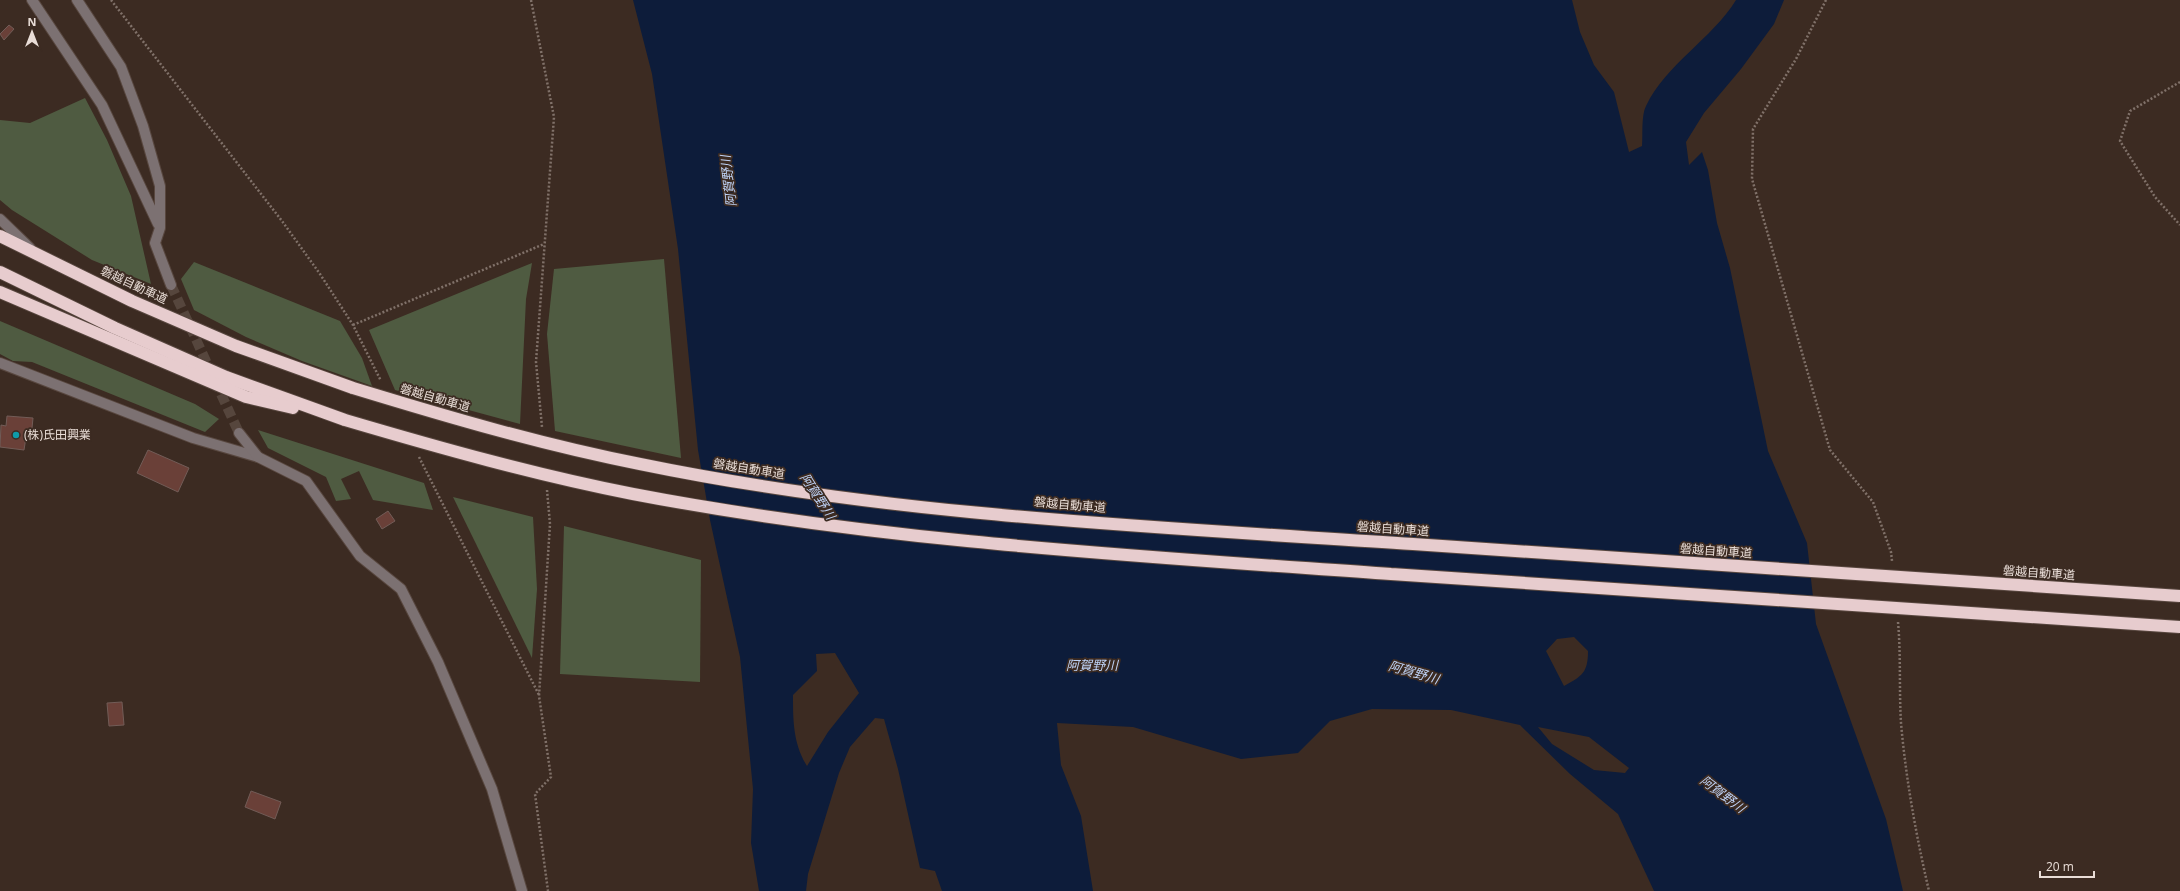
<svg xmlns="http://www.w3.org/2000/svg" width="2180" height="891" font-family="'Open Sans','Noto Sans JP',sans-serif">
<rect width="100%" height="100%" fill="#3c2b22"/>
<g fill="#4f5b41">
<path d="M85 98 107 140 131 196 151 284 92 260 12 210 0 200V120L30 123Z"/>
<path d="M664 259 681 458 555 431 547 334 554 269Z"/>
<path d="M194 262 340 321 362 358 372 386 302 361 246 337 194 310 181 279Z"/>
<path d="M532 263 526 299 520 424 395 390 369 330Z"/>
<path d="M0 321 195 404 219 419 205 432 32 362 13 361 0 354Z"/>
<path d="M258 430 424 483 433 510 373 500 359 471 341 479 351 499 336 501 326 477 268 448Z"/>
<path d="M453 497 533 517 537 589 532 658Z"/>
<path d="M564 526 701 560 700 682 560 674Z"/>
</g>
<path fill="#0d1c3a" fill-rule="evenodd" d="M633 0H1572L1580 32 1594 65 1614 92 1629 152 1642 146C1643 134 1641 116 1646 106 1666 64 1712 39 1736 0H1784L1774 24 1741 69 1704 113 1686 142 1689 165 1702 152 1708 170 1717 223 1730 268 1768 451 1807 543 1816 624 1886 819 1903 891H1654L1618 814 1570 774 1520 725 1451 710 1372 709 1330 721 1298 753 1241 759 1133 727 1057 723 1061 765 1081 816 1093 891H942L935 871 920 868 898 769 884 719 875 718 850 747 839 773 808 874 806 891H759L751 843 753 789 740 657 710 520 698 450 678 249 652 74ZM1574 637 1588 651C1588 673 1582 676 1564 686L1546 651 1557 639ZM835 653 859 693 828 732 807 766C793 744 793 720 793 695L817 671 816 654ZM1538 727 1589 737 1629 768 1625 773 1594 770 1552 744Z"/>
<g fill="#6a4038" stroke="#725c57">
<path d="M9 25 14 29 4 40 0 34Z"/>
<path d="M7 416 33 418 31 438 26 437 24 450 0 447 1 425 6 426Z"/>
<path d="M148 450 189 468 178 492 137 473Z"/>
<path d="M388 511 395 521 382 529 376 519Z"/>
<path d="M122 702 124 725 109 726 107 703Z"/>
<path d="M251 791 281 802 275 819 245 807Z"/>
</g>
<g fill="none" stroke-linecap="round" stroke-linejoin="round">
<path stroke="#56463d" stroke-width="10" stroke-dasharray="10 5" stroke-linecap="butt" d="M171 285 239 433"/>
<g stroke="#58473f" stroke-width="12">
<g id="minor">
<path d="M32 0 102 105 158 224"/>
<path d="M77 0 121 67 143 126 160 186V228L155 243 171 285"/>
<path d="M0 219 30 248"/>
<path d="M0 363 193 438 258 457 306 481 360 556 401 589 438 662 492 789 522 891"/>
<path d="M239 433 258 457"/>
</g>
</g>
<g stroke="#58473f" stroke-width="14">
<g id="highway">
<path d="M0 236 132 301 236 346 353 388"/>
<path d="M0 272 115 328 226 377 345 420"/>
<path d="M0 292 246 397 293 408"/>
</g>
</g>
<g stroke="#807169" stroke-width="2.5" stroke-dasharray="2 2" stroke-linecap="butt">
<path d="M111 0 282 221 320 274 353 325 381 381"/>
<path d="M531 0 554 117 536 362 542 427"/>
<path d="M1826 0 1796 59 1753 129 1752 179 1830 450 1873 502 1891 552 1892 561"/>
<path d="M2180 82 2130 111 2120 141 2155 197 2180 225"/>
<path d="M353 325 544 244"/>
<path d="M419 457 539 695"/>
<path d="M547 490 550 524 539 696 551 777 535 794 548 891"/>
<path d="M1898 622C1901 656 1899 689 1901 723 1906 780 1916 835 1929 891"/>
</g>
<use href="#minor" stroke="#7c7172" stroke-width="10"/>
<use href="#highway" stroke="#e7ccce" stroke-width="12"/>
<g stroke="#58473f" stroke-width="14" stroke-linecap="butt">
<g id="highway-bridge">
<path d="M353 388C448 417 543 445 640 464 892 516 1156 527 1413 544 1669 561 1924 579 2180 596"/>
<path d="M345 420C440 448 536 475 633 494 883 542 1138 556 1391 574 1654 592 1917 610 2180 627"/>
</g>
</g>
<use href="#highway-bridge" stroke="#e7ccce" stroke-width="12"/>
</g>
<circle fill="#0f9aa8" stroke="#3c2b22" stroke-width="1.5" cx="16" cy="435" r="4"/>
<g text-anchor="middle" stroke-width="3.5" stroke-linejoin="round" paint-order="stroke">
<g font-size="12" fill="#e9ddd7" stroke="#3c2b22">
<text transform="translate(134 285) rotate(25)" y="4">磐越自動車道</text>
<text transform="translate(435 398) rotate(16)" y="4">磐越自動車道</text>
<text transform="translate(749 469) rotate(9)" y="4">磐越自動車道</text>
<text transform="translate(1070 505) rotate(5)" y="4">磐越自動車道</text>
<text transform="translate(1393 529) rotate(4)" y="4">磐越自動車道</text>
<text transform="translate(1716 551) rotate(4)" y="4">磐越自動車道</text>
<text transform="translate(2039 573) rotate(4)" y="4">磐越自動車道</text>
</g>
<g font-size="12" fill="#e9ddd7" stroke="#3c2b22" text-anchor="start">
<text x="24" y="439">(株)氏田興業</text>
</g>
<g font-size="13" font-style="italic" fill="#bfd3f7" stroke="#3c2b22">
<text transform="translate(728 181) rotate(-97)" y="5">阿賀野川</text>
<text transform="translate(818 496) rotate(57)" y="5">阿賀野川</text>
<text x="1092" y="670">阿賀野川</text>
<text transform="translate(1414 672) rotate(16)" y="5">阿賀野川</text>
<text transform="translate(1723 794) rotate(37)" y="5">阿賀野川</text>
</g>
</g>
<g transform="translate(32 32)" stroke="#3c2b22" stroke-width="3" paint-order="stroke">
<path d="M0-3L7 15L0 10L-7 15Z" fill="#e9ddd7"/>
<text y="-6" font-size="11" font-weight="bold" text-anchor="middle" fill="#e9ddd7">N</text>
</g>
<path d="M2040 871v6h54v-6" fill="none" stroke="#e9ddd7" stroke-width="2"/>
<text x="2046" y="871" font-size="12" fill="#e9ddd7" stroke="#3c2b22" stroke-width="3" paint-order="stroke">20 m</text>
</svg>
